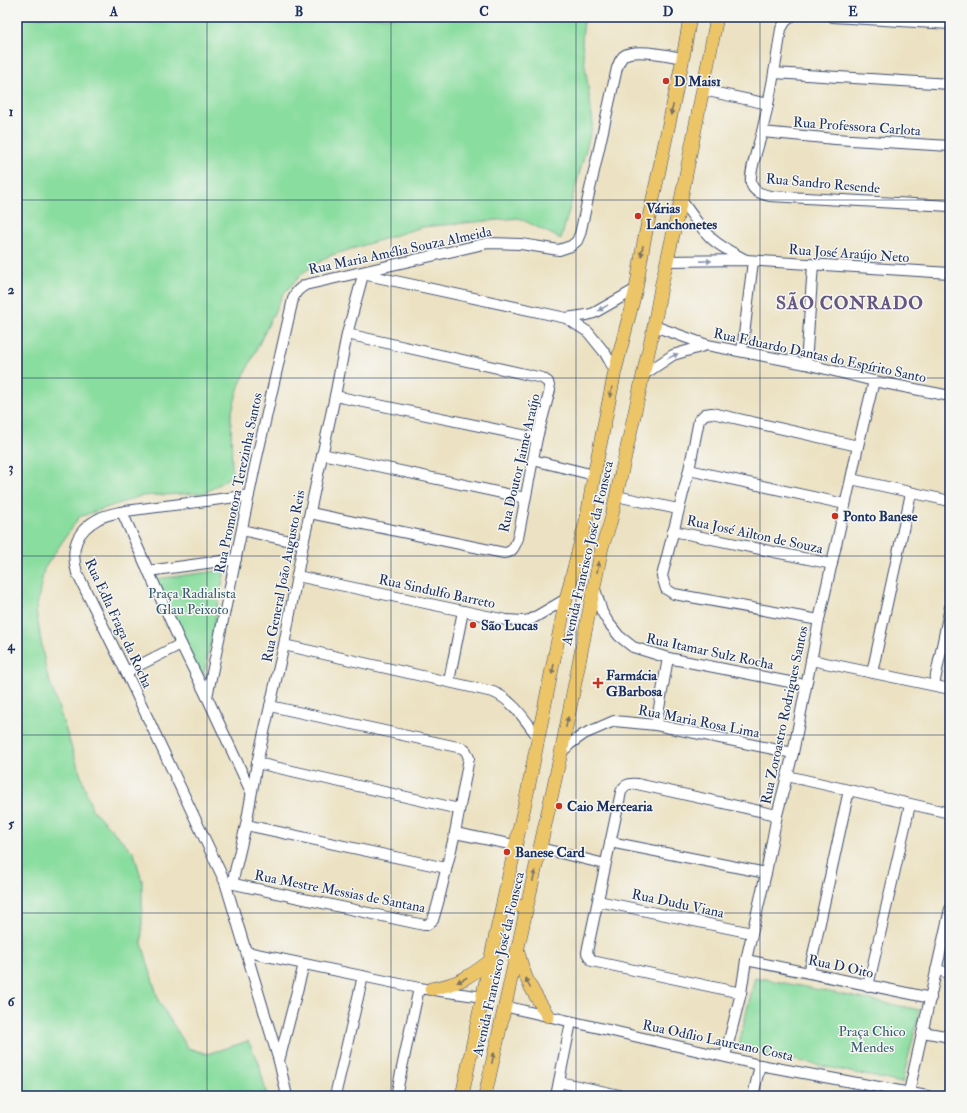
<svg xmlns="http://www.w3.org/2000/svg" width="967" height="1113" font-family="'IM FELL Double Pica',serif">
<rect width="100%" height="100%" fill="#f6f6f2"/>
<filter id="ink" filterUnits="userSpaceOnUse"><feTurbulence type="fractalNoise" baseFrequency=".025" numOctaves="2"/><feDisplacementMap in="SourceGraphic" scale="8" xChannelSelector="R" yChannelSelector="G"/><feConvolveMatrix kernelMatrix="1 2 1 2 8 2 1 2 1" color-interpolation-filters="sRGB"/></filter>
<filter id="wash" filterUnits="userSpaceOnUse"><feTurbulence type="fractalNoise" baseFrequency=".012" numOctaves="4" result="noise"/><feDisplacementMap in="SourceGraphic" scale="16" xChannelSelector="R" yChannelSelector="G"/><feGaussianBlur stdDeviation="0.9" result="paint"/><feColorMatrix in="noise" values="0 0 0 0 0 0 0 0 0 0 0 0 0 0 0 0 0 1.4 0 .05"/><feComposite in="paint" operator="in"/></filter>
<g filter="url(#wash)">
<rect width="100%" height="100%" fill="#ece2c3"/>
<g fill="#89dd9f" stroke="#52867e">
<path d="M17 17H584L582 43 593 124 561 239 519 218 422 227 329 256 304 272 283 294 239 386 231 415 232 476 205 493 141 496 79 517 44 569 36 611 46 670 92 809 134 853 142 881V943L159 1002 188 1048 207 1054 248 1041 258 1060 267 1096H17Z"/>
<path d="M225 570 202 684 155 579Z"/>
<path d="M755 977 920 1010 902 1083 738 1048Z"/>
</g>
</g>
<g filter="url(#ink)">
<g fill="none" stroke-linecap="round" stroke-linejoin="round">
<g stroke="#3a4a6d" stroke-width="12">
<g id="minor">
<path d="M791 17 785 22 781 29C776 64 770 98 762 132 759 144 749 172 751 183 753 192 762 194 770 196L950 206"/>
<path d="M833 17 950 24"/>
<path d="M774 73 950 84"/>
<path d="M703 90 768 104"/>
<path d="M762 132 835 139 950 146"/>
<path d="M681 200C691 213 700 228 712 239 722 248 735 254 746 260"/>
<path d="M667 261 746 260 950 273"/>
<path d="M358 273 566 318 588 332 605 353 615 371"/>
<path d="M566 318 587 315 594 313 636 289"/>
<path d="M654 326 707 345"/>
<path d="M742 351 753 261"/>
<path d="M806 364 813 265"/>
<path d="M643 375 673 355 707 345 806 364 874 381 950 396"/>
<path d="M335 396 537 438"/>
<path d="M322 454 525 498"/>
<path d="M533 460 594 475"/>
<path d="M689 470 845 504"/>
<path d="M851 479 950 501"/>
<path d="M249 495C216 500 182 504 149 508 135 510 110 512 98 519 76 531 70 549 77 573L126 672 225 882 279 1061 287 1096"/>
<path d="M616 496 678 509"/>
<path d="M122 512 181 644 207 697 251 792"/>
<path d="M310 513 504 553C513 553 515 545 518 538L537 438 550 390 548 382 542 378 347 334"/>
<path d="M242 530 303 544"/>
<path d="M673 531 832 564"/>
<path d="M148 571 236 559"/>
<path d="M297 576 506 620 523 621 530 620 566 599"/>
<path d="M595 589 602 612 608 622 619 636 633 647 668 658 805 685"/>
<path d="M819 620 674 594 666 589 662 576 689 470 699 420 705 414 712 413 858 446"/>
<path d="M284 645 493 692C513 700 525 720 538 737"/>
<path d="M811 660 950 689"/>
<path d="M126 672 181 644"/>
<path d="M872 673 911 493"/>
<path d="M449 681 463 611"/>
<path d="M934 685 950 607"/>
<path d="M207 697 255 466 293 299C295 292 299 289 305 285L488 243 521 244 559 250 571 246 577 241 580 234 617 68C619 63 620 58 625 55 637 48 670 56 683 58"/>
<path d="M656 725 668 658"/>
<path d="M561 753 570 744 584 734 614 721 656 725 793 753"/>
<path d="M257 763 459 809"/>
<path d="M787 776 950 813"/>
<path d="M246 825 446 868"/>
<path d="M455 833 515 845"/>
<path d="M610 842 766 873"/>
<path d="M540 848 605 864"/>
<path d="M225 882 424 925H427L433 920 438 903 455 833 469 758 466 751 462 748 270 706"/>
<path d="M232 884 246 825 257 763 284 645 303 544 335 396 347 334 363 275"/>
<path d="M598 901 752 933"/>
<path d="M247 952 419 988 483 997"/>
<path d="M746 960 931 998"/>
<path d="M936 970 950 973"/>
<path d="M809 973 849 790"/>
<path d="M868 986 910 805"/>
<path d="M741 993 592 961 587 953 588 947 621 792C624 785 628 783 637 784L777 815"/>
<path d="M504 1006 760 1065 927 1096"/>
<path d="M923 1032 950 1037"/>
<path d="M725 1056 741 993 746 960 766 873 777 815 793 753 819 620 851 479 858 446 874 381"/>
<path d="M279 1061 304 964"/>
<path d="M559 1082 624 1096"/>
<path d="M909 1092 950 909"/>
<path d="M335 1096 363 976"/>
<path d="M396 1096 419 988"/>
<path d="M556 1096 571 1022"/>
<path d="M753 1096 760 1065"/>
</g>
</g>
<g stroke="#3a4a6d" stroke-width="14">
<g id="major">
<path d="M506 893 510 902 516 906H522L527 903"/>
<path d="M518 951C524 979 533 992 548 1016"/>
<path d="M431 989C458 984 468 978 490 961"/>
<path d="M462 1096 490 961 527 794 566 599 587 517 594 475 615 371 636 289 644 241 683 58 690 17"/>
<path d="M485 1096 561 753 602 547 610 524 654 326 661 287 681 200 717 17"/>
</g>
</g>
<use href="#minor" stroke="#fff" stroke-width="10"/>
<use href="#major" stroke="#edc569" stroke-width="13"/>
</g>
<defs><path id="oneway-solid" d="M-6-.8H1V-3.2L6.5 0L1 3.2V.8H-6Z"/></defs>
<g fill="#797263">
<use href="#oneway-solid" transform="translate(672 110) rotate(102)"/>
<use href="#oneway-solid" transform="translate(642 251) rotate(100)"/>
<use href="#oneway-solid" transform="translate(611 392) rotate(102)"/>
<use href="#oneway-solid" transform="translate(598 567) rotate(-80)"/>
<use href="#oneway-solid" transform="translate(553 669) rotate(102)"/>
<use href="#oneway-solid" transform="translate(567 722) rotate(-78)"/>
<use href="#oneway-solid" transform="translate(534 876) rotate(-77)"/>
<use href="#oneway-solid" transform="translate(462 980) rotate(153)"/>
<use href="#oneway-solid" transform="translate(528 983) rotate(-114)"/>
<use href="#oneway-solid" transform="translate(493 1058) rotate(-78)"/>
</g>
<g fill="#8d97ae">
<use href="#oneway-solid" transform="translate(706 261) rotate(-1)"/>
<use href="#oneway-solid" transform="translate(603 308) rotate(149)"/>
<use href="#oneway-solid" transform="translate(673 356) rotate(-26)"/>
</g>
</g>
<path fill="none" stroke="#1b2f5e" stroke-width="1" stroke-opacity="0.55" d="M207 17V1096M391 17V1096M576 17V1096M760 17V1096M17 200H950M17 378H950M17 556H950M17 735H950M17 913H950"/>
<g fill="#c8321e" stroke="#f6f6f2" stroke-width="1.5">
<circle cx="666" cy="81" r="4"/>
<circle cx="638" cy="216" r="4"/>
<circle cx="835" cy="516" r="4"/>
<circle cx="473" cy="625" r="4"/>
<path d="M596 677h4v4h4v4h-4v4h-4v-4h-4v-4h4z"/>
<circle cx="559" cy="806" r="4"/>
<circle cx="507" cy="852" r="4"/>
</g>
<g text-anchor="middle" stroke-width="3" stroke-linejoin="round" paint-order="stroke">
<g font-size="14" font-weight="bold" fill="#1b2f5e" stroke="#f6f6f2" text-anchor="start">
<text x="674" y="86">D Mais1</text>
<text x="646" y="213">Várias<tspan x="646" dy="16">Lanchonetes</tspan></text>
<text x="843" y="521">Ponto Banese</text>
<text x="481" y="630">São Lucas</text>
<text x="606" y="680">Farmácia<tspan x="606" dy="16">GBarbosa</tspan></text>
<text x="567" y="811">Caio Mercearia</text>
<text x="515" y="857">Banese Card</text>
</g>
<g font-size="14" fill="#1b2f5e" stroke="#f6f6f2">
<text transform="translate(857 126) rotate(4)" y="5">Rua Professora Carlota</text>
<text transform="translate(823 183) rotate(5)" y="5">Rua Sandro Resende</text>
<text transform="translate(400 250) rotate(-12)" y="5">Rua Maria Amélia Souza Almeida</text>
<text transform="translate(849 253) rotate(4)" y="5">Rua José Araújo Neto</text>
<text transform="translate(820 355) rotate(12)" y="5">Rua Eduardo Dantas do Espírito Santo</text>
<text transform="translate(519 463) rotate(-77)" y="5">Rua Doutor Jaime Araújo</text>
<text transform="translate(238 483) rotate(-78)" y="5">Rua Promotora Terezinha Santos</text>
<text transform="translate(755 534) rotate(12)" y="5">Rua José Ailton de Souza</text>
<text transform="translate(587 553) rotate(-77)" y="5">Avenida Francisco José da Fonseca</text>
<text transform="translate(283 576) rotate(-79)" y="5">Rua General João Augusto Reis</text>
<text transform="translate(437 591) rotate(12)" y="5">Rua Sindulfo Barreto</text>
<text transform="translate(119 623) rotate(65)" y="5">Rua Edla Fraga da Rocha</text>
<text transform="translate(710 651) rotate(12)" y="5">Rua Itamar Sulz Rocha</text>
<text transform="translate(784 715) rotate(-78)" y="5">Rua Zoroastro Rodrigues Santos</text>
<text transform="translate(699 721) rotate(11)" y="5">Rua Maria Rosa Lima</text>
<text transform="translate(340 891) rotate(11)" y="5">Rua Mestre Messias de Santana</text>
<text transform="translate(678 903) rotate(12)" y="5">Rua Dudu Viana</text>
<text transform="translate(498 964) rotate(-77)" y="5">Avenida Francisco José da Fonseca</text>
<text transform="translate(841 966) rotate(12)" y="5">Rua D Oito</text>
<text transform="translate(718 1040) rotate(12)" y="5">Rua Odílio Laureano Costa</text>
</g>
<g font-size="14" fill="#365a6e" stroke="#f6f6f2">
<text x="192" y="598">Praça Radialista<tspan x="192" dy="16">Glau Peixoto</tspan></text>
<text x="872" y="1036">Praça Chico<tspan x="872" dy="16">Mendes</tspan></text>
</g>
<g font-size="18" font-weight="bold" letter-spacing="1" fill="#645882" stroke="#f6f6f2">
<text x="850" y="309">SÃO CONRADO</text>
</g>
</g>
<rect width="967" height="1113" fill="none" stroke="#f6f6f2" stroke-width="44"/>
<rect x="22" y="22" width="923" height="1069" fill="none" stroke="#1b2f5e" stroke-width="1.5"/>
<g font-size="13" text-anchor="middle" font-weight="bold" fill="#1b2f5e">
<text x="114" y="16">A</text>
<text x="299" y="16">B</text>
<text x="484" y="16">C</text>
<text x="668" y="16">D</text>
<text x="853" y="16">E</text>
<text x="11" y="116">1</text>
<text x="11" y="294">2</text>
<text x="11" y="472">3</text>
<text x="11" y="650">4</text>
<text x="11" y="828">5</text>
<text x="11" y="1006">6</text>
</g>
</svg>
